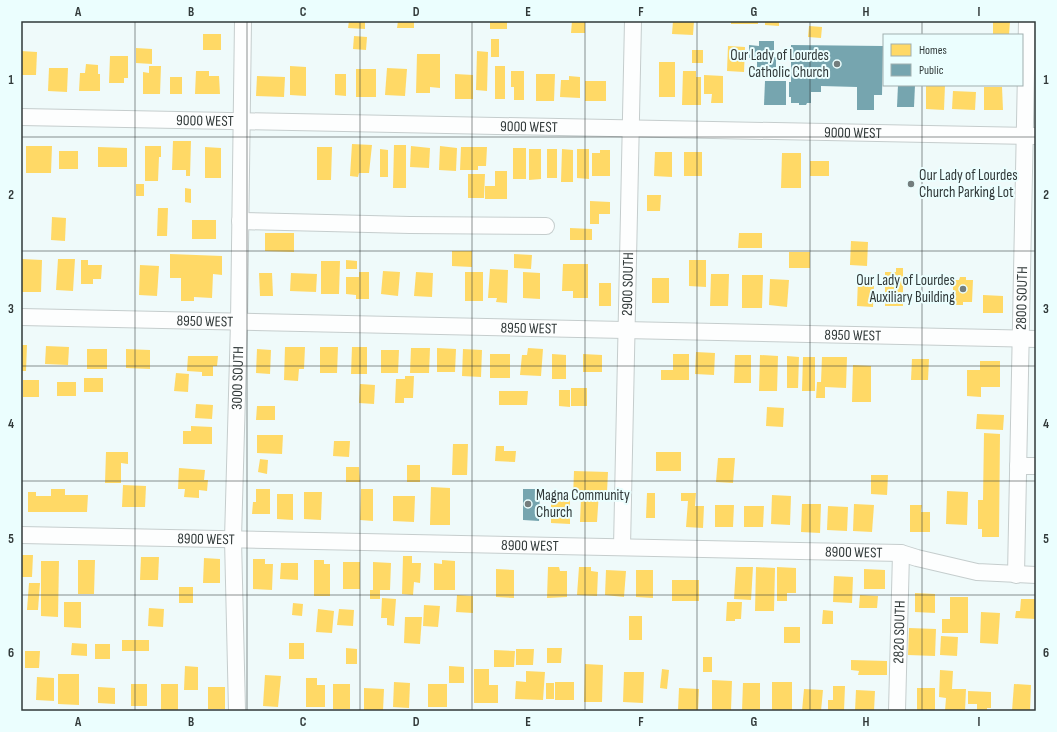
<svg xmlns="http://www.w3.org/2000/svg" width="1057" height="732" font-family="'Sofia Sans Condensed',sans-serif">
<rect width="100%" height="100%" fill="#effafa"/>
<g fill="#ffd966">
<path d="M349 21H365V29L348 28Z"/>
<path d="M398 21H414V28H397Z"/>
<rect x="490" y="21" width="17" height="8"/>
<path d="M572 21H585V33H571Z"/>
<path d="M673 21H694L693 35 672 34Z"/>
<rect x="731" y="21" width="27" height="3"/>
<path d="M765 21H779V26L765 25Z"/>
<path d="M993 21H1010L1009 35H993Z"/>
<path d="M809 26 822 27 821 38 808 37Z"/>
<rect x="203" y="34" width="18" height="16"/>
<path d="M354 36 367 37 366 50 353 49Z"/>
<rect x="491" y="39" width="8" height="18"/>
<path d="M728 46 745 47 744 72 727 71Z"/>
<path d="M136 48 152 49V64L136 63Z"/>
<rect x="692" y="50" width="11" height="13"/>
<path d="M21 51 37 52 36 75H21Z"/>
<path d="M477 51 488 52 487 91 476 90Z"/>
<path d="M417 54H440V88L430 87V93H416Z"/>
<path d="M110 56H128V78H124V83H109Z"/>
<rect x="659" y="62" width="16" height="35"/>
<path d="M86 64 98 65V74H100V91H79L80 73H85Z"/>
<path d="M149 66H161L160 94H143V72L149 73Z"/>
<path d="M290 66 306 67V96L290 95Z"/>
<rect x="495" y="66" width="10" height="33"/>
<path d="M49 68H68L67 92 48 91Z"/>
<path d="M387 68 407 69 405 96 385 95Z"/>
<rect x="356" y="69" width="20" height="28"/>
<path d="M196 71H209V76H219L220 94H195Z"/>
<path d="M511 71H524V100H514V87H511Z"/>
<path d="M683 71H696V77H701V105H682Z"/>
<path d="M335 74H346V96L335 95Z"/>
<path d="M455 74 473 75V99H455Z"/>
<path d="M536 74H555L554 101H536Z"/>
<path d="M704 75 723 76V103H711L712 94H704Z"/>
<path d="M257 76 285 77 284 97 256 96Z"/>
<path d="M569 76 580 77V98L560 97 561 80H569Z"/>
<rect x="170" y="77" width="12" height="17"/>
<rect x="585" y="81" width="21" height="20"/>
<path d="M926 85H945L944 110 926 109Z"/>
<path d="M984 87H1002L1003 110H984Z"/>
<path d="M953 91 976 92 975 110 952 109Z"/>
<path d="M173 141H191L190 176H186V170H172Z"/>
<path d="M352 144 372 145 369 173H359L358 177 350 176Z"/>
<path d="M394 145H406V188H393Z"/>
<path d="M26 146H52L51 173H26Z"/>
<path d="M145 146H161V157H159L158 181H145Z"/>
<path d="M411 146 430 148 429 168 410 167Z"/>
<path d="M440 146 457 148 456 171 439 170Z"/>
<path d="M98 147 127 148V167H98Z"/>
<path d="M205 147 221 148V178H205Z"/>
<path d="M317 147H332L331 180H317Z"/>
<path d="M461 147H487L486 166H478V170H460Z"/>
<rect x="513" y="148" width="13" height="31"/>
<path d="M380 149 388 150V177H380Z"/>
<path d="M529 149H541V179L529 180Z"/>
<rect x="547" y="149" width="10" height="29"/>
<path d="M562 149 573 150V182H561Z"/>
<path d="M577 149H589V179L577 178Z"/>
<path d="M600 150H610V176H592V153H600Z"/>
<rect x="59" y="151" width="19" height="18"/>
<path d="M655 152H672V177L654 176Z"/>
<rect x="684" y="152" width="18" height="24"/>
<path d="M782 153H801V188H781Z"/>
<rect x="810" y="161" width="19" height="15"/>
<path d="M495 171H507V199H485V186H495Z"/>
<path d="M468 174H485L484 198H468Z"/>
<rect x="136" y="184" width="8" height="12"/>
<path d="M185 188 191 189V203L185 202Z"/>
<path d="M647 195H661L660 211H647Z"/>
<path d="M590 201 610 202V214H599V224H590Z"/>
<path d="M158 208H168L167 236H157Z"/>
<path d="M52 217 66 218 65 241 51 240Z"/>
<rect x="192" y="220" width="24" height="19"/>
<path d="M570 228 592 229V240H570Z"/>
<path d="M265 233H294V252L265 251Z"/>
<path d="M739 233H762V248H738Z"/>
<path d="M851 241 868 242 867 266 850 265Z"/>
<path d="M452 251H472V267L452 266Z"/>
<rect x="789" y="252" width="21" height="16"/>
<path d="M170 254 222 256V275L213 274 212 298 194 297V301H181V278H170Z"/>
<path d="M514 254 532 255 531 269 514 268Z"/>
<path d="M22 259 42 260 41 292H21Z"/>
<path d="M58 259H75L73 291 56 290Z"/>
<path d="M81 260H88V265H102L101 279H93V284H81Z"/>
<path d="M346 260 357 261V269H346Z"/>
<path d="M689 260H706V287L689 286Z"/>
<path d="M321 261H340L339 294H321Z"/>
<path d="M563 264H588V298H573V291H562Z"/>
<path d="M140 265 159 266 157 296 139 295Z"/>
<path d="M896 268H903V306H885V272H896Z"/>
<path d="M490 269 508 270 507 303 496 302 497 298H488Z"/>
<path d="M383 271 400 272 398 296 381 294Z"/>
<path d="M359 272H369V299H356V295L346 294V277H359Z"/>
<path d="M416 272 433 273 432 297 414 296Z"/>
<rect x="465" y="272" width="18" height="29"/>
<path d="M523 272 540 273V299L523 298Z"/>
<path d="M259 273H272L273 296H260Z"/>
<path d="M291 273 317 274 316 292 290 291Z"/>
<path d="M711 274H729L728 306H710Z"/>
<path d="M742 275H763L762 308H742Z"/>
<path d="M960 277H966V280H973L972 302H963V305H953V280H959Z"/>
<rect x="652" y="278" width="17" height="25"/>
<path d="M770 279 789 280 787 307 769 305Z"/>
<path d="M858 279H867L866 286H874L873 307 857 306Z"/>
<rect x="599" y="283" width="12" height="23"/>
<path d="M983 295 1003 296V313H983Z"/>
<path d="M21 345H27L26 371H21Z"/>
<path d="M46 346 69 347 68 365 45 364Z"/>
<path d="M285 347H305L304 369H299L298 381 284 380Z"/>
<path d="M320 347H338L337 373H320Z"/>
<path d="M352 347H367V374H351Z"/>
<path d="M411 348H430L429 373H410Z"/>
<path d="M437 348 456 349 455 372H437Z"/>
<path d="M528 348 543 349 541 376 520 375 522 355H527Z"/>
<rect x="87" y="349" width="20" height="20"/>
<path d="M126 349 150 350V369L126 368Z"/>
<path d="M257 349 271 350 270 374 256 373Z"/>
<path d="M463 349 482 350 481 377 462 376Z"/>
<path d="M381 350H399L398 373H381Z"/>
<path d="M696 352 715 353 714 375 695 374Z"/>
<rect x="490" y="354" width="20" height="24"/>
<path d="M552 354 566 355V379H552Z"/>
<path d="M583 354 602 355V372H583Z"/>
<path d="M673 354H689V380H661V370H673Z"/>
<path d="M735 355H751V383H734Z"/>
<path d="M760 355 778 356 777 391H759Z"/>
<path d="M188 356H218L217 366H213V376H202V372L187 371Z"/>
<path d="M787 356 799 357 798 388H787Z"/>
<path d="M803 357H815V391H802Z"/>
<path d="M822 357H847L846 388 825 387V398H816L817 382H821Z"/>
<path d="M912 359H929L928 380H911Z"/>
<path d="M980 361H1000V387H981V397L967 396V370H980Z"/>
<path d="M853 365 871 366V402H852Z"/>
<path d="M176 373 189 374 188 392 174 391Z"/>
<path d="M405 376H414L413 398H404V403H395L396 379H405Z"/>
<rect x="84" y="378" width="19" height="14"/>
<rect x="23" y="380" width="16" height="17"/>
<rect x="57" y="382" width="19" height="14"/>
<path d="M360 384 375 385 374 404 359 403Z"/>
<rect x="571" y="388" width="16" height="18"/>
<path d="M559 390H570V407L559 406Z"/>
<path d="M499 391H528L527 405H499Z"/>
<path d="M196 404 213 405 212 419 195 418Z"/>
<path d="M257 406H275V420H256Z"/>
<path d="M767 407 784 408 783 427 766 426Z"/>
<path d="M977 414 1004 415 1003 430 976 429Z"/>
<path d="M191 426 212 427V444H183V431H191Z"/>
<path d="M984 433 1000 434 999 537H982V529H978V500H983Z"/>
<path d="M257 435H283L282 454 257 453Z"/>
<path d="M334 441H350L349 457 333 456Z"/>
<path d="M453 444H468L467 475H452Z"/>
<path d="M496 446H504V451H516L515 462 495 461Z"/>
<path d="M106 452H128V464L121 463V483H105Z"/>
<rect x="656" y="452" width="25" height="19"/>
<path d="M718 458H735L733 483 716 482Z"/>
<path d="M260 459 268 460 267 474 258 472Z"/>
<rect x="407" y="465" width="13" height="17"/>
<path d="M346 467H359L360 482H346Z"/>
<path d="M179 468 205 470 204 480H208L207 491 199 490V498L184 497 185 489H178Z"/>
<path d="M574 471 608 472 607 492H599L597 522H580L581 498H573Z"/>
<path d="M871 475H888L887 495 871 494Z"/>
<path d="M123 485 146 486 145 507H122Z"/>
<path d="M431 487 450 488V525H430Z"/>
<path d="M51 489H65V495H88L87 512H28V492H36V496H51Z"/>
<path d="M256 489H270V514H252L253 502H256Z"/>
<path d="M361 489H373V521L360 520Z"/>
<path d="M947 491 968 492 967 525 946 524Z"/>
<path d="M304 492H322L321 520 304 519Z"/>
<path d="M647 493H655V518H646Z"/>
<path d="M681 493H696L695 506H704L703 528 686 527 688 501H681Z"/>
<path d="M277 494H293V520L277 519Z"/>
<path d="M772 495 791 496 790 525 771 524Z"/>
<path d="M393 496H415L414 522 393 521Z"/>
<path d="M551 496H570V524L551 523Z"/>
<path d="M802 504H821L820 533 801 532Z"/>
<path d="M854 504 874 505 872 532 853 531Z"/>
<path d="M715 505H734L733 527H715Z"/>
<path d="M910 505H922L921 512H930V532H910Z"/>
<path d="M744 506H764L763 527H744Z"/>
<path d="M828 506 848 507 847 531 827 530Z"/>
<path d="M21 555H33L32 577H21Z"/>
<path d="M403 556H412V563H421L420 583 414 582 413 595 402 594Z"/>
<path d="M141 557H159L158 580H140Z"/>
<path d="M204 558 220 559V583H203Z"/>
<path d="M253 559H265V564H273L272 590 253 589Z"/>
<path d="M78 560H95L94 594H78Z"/>
<path d="M314 560H324V564H330V596H314Z"/>
<path d="M442 560 455 561V590H434V563L442 564Z"/>
<path d="M41 561H59L58 617 41 616Z"/>
<rect x="343" y="562" width="17" height="27"/>
<path d="M373 562 391 563 390 590H380V599H370V590H373Z"/>
<path d="M281 563H298V580L280 579Z"/>
<path d="M548 567H559L560 571H567V597L547 598Z"/>
<path d="M579 567H591V571L598 572 597 596 577 595Z"/>
<path d="M736 567H753L751 600 734 599Z"/>
<path d="M756 567 775 568 774 611H755Z"/>
<path d="M777 567 796 568V593H787V601H777Z"/>
<path d="M496 569 514 570V598L496 597Z"/>
<path d="M864 569 885 570V589H864Z"/>
<path d="M606 570 626 571 624 597 605 595Z"/>
<path d="M636 570H653V598L636 597Z"/>
<path d="M834 576 853 577 852 603 833 602Z"/>
<rect x="672" y="580" width="27" height="21"/>
<path d="M29 583H40L38 610H27Z"/>
<rect x="179" y="587" width="14" height="16"/>
<path d="M915 593 935 594V613L915 612Z"/>
<path d="M457 595 473 596V613L456 612Z"/>
<path d="M860 595 878 596 877 608H859Z"/>
<path d="M950 597H968V633H942V619H950Z"/>
<path d="M382 598 396 599 394 626 387 625V618H381Z"/>
<path d="M1021 599H1036V619L1015 618 1016 611H1020Z"/>
<path d="M64 602H81V628L64 627Z"/>
<path d="M727 602H742L741 619H735V621H726Z"/>
<path d="M293 603 303 604 302 616 292 615Z"/>
<path d="M424 605 440 606 438 627 423 626Z"/>
<path d="M149 608 164 609 163 627 148 626Z"/>
<path d="M318 609 334 611 332 633 316 632Z"/>
<path d="M339 609 354 610 353 626 337 625Z"/>
<path d="M823 610 833 611V624H822Z"/>
<path d="M981 612 1000 613 998 644 980 643Z"/>
<rect x="629" y="616" width="13" height="24"/>
<path d="M405 617H422L420 644 404 643Z"/>
<rect x="784" y="627" width="16" height="16"/>
<path d="M909 628 936 629 935 656 908 655Z"/>
<path d="M941 636 958 637 957 656 940 655Z"/>
<rect x="122" y="640" width="27" height="11"/>
<path d="M72 643 87 644V656L71 655Z"/>
<rect x="289" y="643" width="15" height="16"/>
<rect x="95" y="644" width="15" height="15"/>
<path d="M346 648 357 649V664H346Z"/>
<path d="M547 648H562L561 663H547Z"/>
<path d="M516 649H534L533 665H516Z"/>
<path d="M494 650 515 651 514 667H494Z"/>
<path d="M25 651H40L39 668H25Z"/>
<rect x="703" y="657" width="9" height="15"/>
<path d="M851 660 887 661V675H858L859 671 851 670Z"/>
<path d="M585 664 603 665 602 702H584Z"/>
<path d="M185 666 198 667V690H184Z"/>
<path d="M449 666 464 667V683H449Z"/>
<path d="M474 669H489V685H498V703H474Z"/>
<path d="M662 669 669 670 667 689 660 688Z"/>
<path d="M940 670 953 671 952 689H966L965 711H945L946 698 939 697Z"/>
<path d="M526 671 545 672 543 700 515 699 516 681 526 682Z"/>
<path d="M624 672H644L643 703 623 702Z"/>
<path d="M58 674H79V705L58 704Z"/>
<path d="M265 675 281 676 278 707 263 706Z"/>
<path d="M37 677 54 678V701L36 700Z"/>
<path d="M306 678H317V685H325V707H306Z"/>
<path d="M712 680 732 681 731 710H712Z"/>
<path d="M394 682 410 683 409 708 393 707Z"/>
<rect x="555" y="682" width="19" height="18"/>
<rect x="772" y="682" width="20" height="29"/>
<rect x="546" y="683" width="8" height="16"/>
<path d="M743 683H760V711H742Z"/>
<rect x="131" y="684" width="16" height="22"/>
<rect x="161" y="684" width="17" height="27"/>
<rect x="333" y="684" width="17" height="25"/>
<rect x="428" y="684" width="19" height="23"/>
<path d="M1014 684 1031 685 1030 711H1012Z"/>
<path d="M833 686H845L844 711H828V700H833Z"/>
<path d="M98 687 115 688V704L98 703Z"/>
<rect x="208" y="687" width="17" height="22"/>
<path d="M364 688 384 689 383 711H364Z"/>
<path d="M679 688 699 689 698 711H678Z"/>
<rect x="917" y="688" width="18" height="23"/>
<path d="M804 689 823 690 821 711H802Z"/>
<path d="M856 690 875 691 874 711H855Z"/>
<path d="M968 691 991 692V708H987V711H977V704H968Z"/>
</g>
<g fill="#76a5af">
<path d="M759 41H774V57H776V76H757V58H749V45L759 46Z"/>
<path d="M791 45 883 46 882 95H874V110H857V87L821 86V92H811V103H807L806 105H799V103H791V97H789V82H791Z"/>
<path d="M765 81H786V105H764Z"/>
<path d="M898 85H915L914 107H897Z"/>
<path d="M523 489H540L539 521 523 520Z"/>
</g>
<g fill="none" stroke-linecap="round" stroke-linejoin="round">
<g stroke="#c5cdcd" stroke-width="18">
<g id="minor">
<path id="s1" d="M21 117 1036 136"/>
<path d="M240 221 410 225 546 226"/>
<path id="s2" d="M21 317 1036 339"/>
<path d="M1018 466H1036"/>
<path id="s3" d="M21 535 901 553 917 558 977 572 1036 575"/>
<path id="s4" d="M622 547 633 21"/>
<path id="s5" d="M1016 575 1027 21"/>
<path id="s6" d="M237 711 233 539 239 322 243 21"/>
<path id="s7" d="M897 711 901 553"/>
</g>
</g>
<use href="#minor" stroke="#fdfefe" stroke-width="16"/>
</g>
<path fill="none" stroke="#313939" stroke-width="1" stroke-opacity="0.55" d="M135 21V711M247 21V711M360 21V711M472 21V711M585 21V711M697 21V711M810 21V711M922 21V35M922 85V711M21 137H1036M21 251H1036M21 366H1036M21 481H1036M21 595H1036"/>
<g fill="#747d7d" stroke="#ebfefe" stroke-width="1.5">
<circle cx="837" cy="64" r="4"/>
<circle cx="911" cy="184" r="4"/>
<circle cx="963" cy="289" r="4"/>
<circle cx="528" cy="504" r="4"/>
</g>
<g text-anchor="middle" stroke-width="4" stroke-linejoin="round" paint-order="stroke">
<g font-size="15" fill="#313939" stroke="#ebfefe" text-anchor="end">
<text x="829" y="60">Our Lady of Lourdes<tspan x="829" dy="17">Catholic Church</tspan></text>
<text x="919" y="180" text-anchor="start">Our Lady of Lourdes<tspan x="919" dy="17">Church Parking Lot</tspan></text>
<text x="955" y="285">Our Lady of Lourdes<tspan x="955" dy="17">Auxiliary Building</tspan></text>
<text x="536" y="500" text-anchor="start">Magna Community<tspan x="536" dy="17">Church</tspan></text>
</g>
<g font-size="15" fill="#313939" stroke="#ebfefe">
<text dy="5" stroke="none"><textPath href="#s1" startOffset="184">9000 WEST</textPath></text>
<text dy="5" stroke="none"><textPath href="#s1" startOffset="508">9000 WEST</textPath></text>
<text dy="5" stroke="none"><textPath href="#s1" startOffset="832">9000 WEST</textPath></text>
<text dy="5" stroke="none"><textPath href="#s4" startOffset="263">2900 SOUTH</textPath></text>
<text dy="5" stroke="none"><textPath href="#s5" startOffset="277">2800 SOUTH</textPath></text>
<text dy="5" stroke="none"><textPath href="#s2" startOffset="184">8950 WEST</textPath></text>
<text dy="5" stroke="none"><textPath href="#s2" startOffset="508">8950 WEST</textPath></text>
<text dy="5" stroke="none"><textPath href="#s2" startOffset="832">8950 WEST</textPath></text>
<text dy="5" stroke="none"><textPath href="#s6" startOffset="333">3000 SOUTH</textPath></text>
<text dy="5" stroke="none"><textPath href="#s3" startOffset="185">8900 WEST</textPath></text>
<text dy="5" stroke="none"><textPath href="#s3" startOffset="509">8900 WEST</textPath></text>
<text dy="5" stroke="none"><textPath href="#s3" startOffset="833">8900 WEST</textPath></text>
<text dy="5" stroke="none"><textPath href="#s7" startOffset="79">2820 SOUTH</textPath></text>
</g>
</g>
<rect width="1057" height="732" fill="none" stroke="#ebfefe" stroke-width="44"/>
<rect x="883" y="34" width="140" height="52" fill="#ebfefe" stroke="#a1afaf"/>
<rect x="891" y="44" width="20" height="12" fill="#ffd966" stroke="#a1afaf"/>
<text x="919" y="54" font-size="12" fill="#313939">Homes</text>
<rect x="891" y="64" width="20" height="12" fill="#76a5af" stroke="#a1afaf"/>
<text x="919" y="74" font-size="12" fill="#313939">Public</text>
<rect x="22" y="22" width="1013" height="688" fill="none" stroke="#313939" stroke-width="1.5"/>
<g font-size="13" text-anchor="middle" font-weight="bold" fill="#313939">
<text x="78" y="16">A</text>
<text x="191" y="16">B</text>
<text x="303" y="16">C</text>
<text x="416" y="16">D</text>
<text x="528" y="16">E</text>
<text x="641" y="16">F</text>
<text x="754" y="16">G</text>
<text x="866" y="16">H</text>
<text x="979" y="16">I</text>
<text x="11" y="84">1</text>
<text x="1046" y="84">1</text>
<text x="11" y="199">2</text>
<text x="1046" y="199">2</text>
<text x="11" y="313">3</text>
<text x="1046" y="313">3</text>
<text x="11" y="428">4</text>
<text x="1046" y="428">4</text>
<text x="11" y="543">5</text>
<text x="1046" y="543">5</text>
<text x="11" y="657">6</text>
<text x="1046" y="657">6</text>
<text x="78" y="726">A</text>
<text x="191" y="726">B</text>
<text x="303" y="726">C</text>
<text x="416" y="726">D</text>
<text x="528" y="726">E</text>
<text x="641" y="726">F</text>
<text x="754" y="726">G</text>
<text x="866" y="726">H</text>
<text x="979" y="726">I</text>
</g>
</svg>
